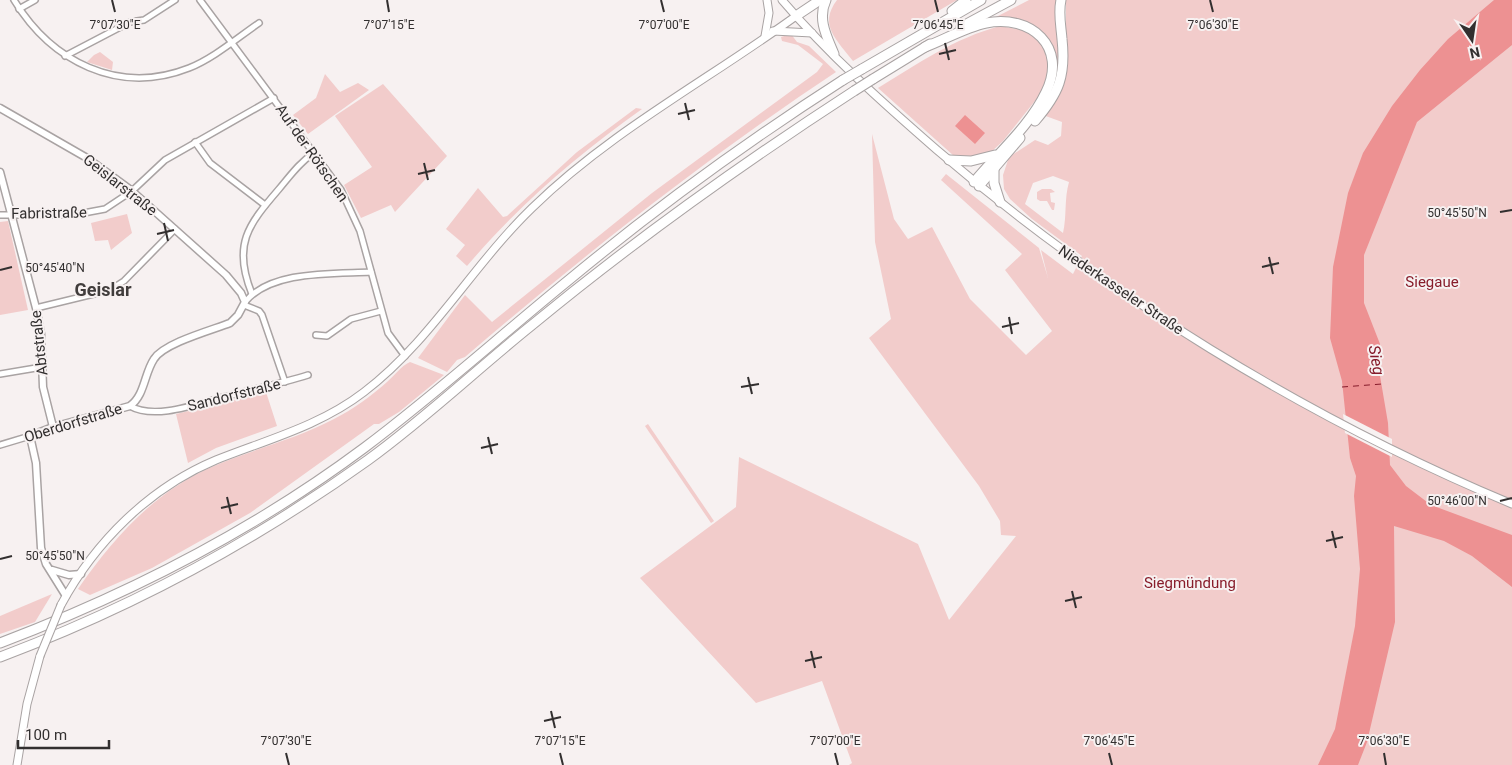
<svg xmlns="http://www.w3.org/2000/svg" width="1512" height="765" font-family="Roboto,sans-serif">
<rect width="100%" height="100%" fill="#f7f1f1"/>
<g fill="#f2cccb" fill-rule="evenodd">
<path d="M837 0H957L853 61C837 40 818 25 837 0Z"/>
<path d="M1029 0H1057C1055 22 1060 44 1058 66 1053 30 1031 17 996 17Z"/>
<path d="M1066 0H1512V765H849L852 763 822 681 756 703 640 578 736 507 739 457 918 544 949 620 1016 536 1001 535 1000 521 979 486 869 338 891 319 875 242 872 134 894 219 908 239 932 227 970 299 1026 355 1052 331 1005 270 1022 254 941 180 946 174 1039 248 1048 278 1041 250 1073 274 1082 256 1032 219 1010 199 1004 189 1003 175 1009 157 1035 140 1048 145 1061 136 1062 122 1043 115 1061 88 1066 73ZM1053 176 1069 182C1064 199 1067 216 1063 233L1025 204 1033 183Z"/>
<path d="M1000 26 1028 31 1042 43 1046 53 1050 70 1046 87 1003 141 990 153 968 158 954 156 878 88C917 64 955 38 1000 26Z"/>
<path d="M791 34 797 42 809 46 836 72C706 158 584 255 465 357L457 360 447 372 418 358 465 295 492 322 652 193 817 72 823 64 798 45 782 41 781 37Z"/>
<path d="M100 52 113 62 112 70 87 62 94 55Z"/>
<path d="M325 74 340 92 358 83 369 90 308 134 293 115 316 98Z"/>
<path d="M383 84 447 156 395 212 391 205 361 218 344 185 372 167 335 116Z"/>
<path d="M636 108 642 109C577 155 519 205 467 266L456 256 465 245 446 229 478 188 503 217 507 216 577 152Z"/>
<path d="M1042 189H1051L1055 192 1050 193 1051 202 1055 203 1054 210H1052L1047 201H1040L1037 199V192Z"/>
<path d="M127 214 132 233 111 250 108 240 95 241 91 223Z"/>
<path d="M8 221 28 310 0 315V222Z"/>
<path d="M410 362 444 375 399 412 379 424H374L250 513 152 568 90 595 78 589C114 537 155 491 214 466 254 449 296 439 334 419 354 409 371 396 387 382 395 375 401 366 410 362Z"/>
<path d="M266 392 277 426 216 448 188 463 176 414Z"/>
<path d="M648 424 714 521 711 523 645 426Z"/>
<path d="M52 594 35 622 0 634V616Z"/>
</g>
<g fill="#ed9192">
<path d="M1494 0H1512V45L1417 122 1364 255V303L1380 344 1379 370 1388 423 1390 465 1406 486 1431 505 1512 535V587L1472 556 1444 541 1394 526 1395 622 1367 742 1358 765H1318L1335 729 1355 626 1360 569 1354 496 1356 476 1350 458 1342 381 1330 338 1333 267 1348 193 1363 153 1392 106 1420 70 1448 39Z"/>
<path d="M965 115 985 133 975 144 955 126Z"/>
</g>
<path fill="#f7f1f1" d="M1343 414 1392 439V457L1345 433Z"/>
<g fill="none" stroke-linecap="round" stroke-linejoin="round">
<path stroke="#861b2a" stroke-width="1" stroke-dasharray="6 5" stroke-linecap="butt" d="M1342 387 1382 384"/>
<g stroke="#a9a3a3" stroke-width="8">
<g id="minor">
<path d="M14 0C51 61 118 96 189 68 214 58 237 38 259 23"/>
<path d="M200 0 341 190 360 231 388 333 405 356"/>
<path d="M19 9 35 0"/>
<path d="M65 56 130 22 144 20 175 0"/>
<path d="M195 142 210 163 265 205"/>
<path d="M0 215H73L105 209 132 191 165 160 274 98"/>
<path d="M252 294C232 245 248 225 279 189 290 176 300 162 314 153"/>
<path d="M245 302C271 270 334 274 371 272"/>
<path d="M244 305 259 311 262 315 285 382"/>
<path d="M36 308 110 290 124 281 175 229"/>
<path d="M316 335 327 336 351 319 381 311"/>
<path d="M0 374 42 367"/>
<path d="M130 406C156 421 202 402 228 396 255 389 282 383 308 375"/>
<path d="M0 445 30 436"/>
</g>
</g>
<g stroke="#a9a3a3" stroke-width="9">
<g id="tertiary">
<path d="M0 108 87 158 132 191 226 275 241 293 245 302 238 315 230 323C212 330 164 343 154 359 144 374 145 395 130 406L53 427 30 436 36 463 41 548 46 564 66 596"/>
<path d="M0 172 36 308 41 334 43 387 53 427"/>
<path d="M52 570 69 575 81 574"/>
</g>
</g>
<g stroke="#a9a3a3" stroke-width="9">
<g id="secondary">
<path d="M782 0C828 54 883 103 937 150 1106 295 1306 418 1512 504"/>
<path d="M773 31 812 33"/>
<path d="M765 36 769 13 767 0"/>
<path d="M61 605C95 542 149 488 216 460 266 440 320 426 364 392 431 341 472 266 532 208 611 131 708 80 796 16"/>
<path d="M17 765 27 704 40 656"/>
</g>
</g>
<g stroke="#a9a3a3" stroke-width="11">
<g id="motorway">
<path d="M826 0C817 19 827 37 834 54"/>
<path d="M952 11 966 0"/>
<path d="M796 16 820 0"/>
<path d="M961 27 1011 0"/>
<path d="M925 47C944 40 966 27 986 23 1031 14 1068 47 1046 92 1030 126 998 153 974 182"/>
<path d="M862 69 981 0"/>
<path d="M873 79 930 44"/>
<path d="M1035 121C1059 93 1066 76 1062 39 1061 26 1058 13 1061 0"/>
<path d="M949 160 971 161 995 155"/>
<path d="M994 169V183L1000 202"/>
<path d="M979 186 1020 138"/>
<path d="M0 643C129 594 254 530 364 448 435 395 501 335 570 279 657 207 748 141 843 80"/>
<path d="M0 657C131 608 255 541 368 460 426 418 477 369 532 325 635 240 743 163 854 91"/>
</g>
</g>
<use href="#minor" stroke="#fff" stroke-width="5"/>
<use href="#tertiary" stroke="#fff" stroke-width="6"/>
<use href="#secondary" stroke="#fff" stroke-width="7"/>
<use href="#motorway" stroke="#fff" stroke-width="9"/>
<g stroke="#a9a3a3" stroke-width="9" stroke-linecap="butt">
<path id="secondary-bridge" d="M40 656 61 605"/>
</g>
<g stroke="#a9a3a3" stroke-width="11" stroke-linecap="butt">
<g id="motorway-bridge">
<path d="M843 80 862 69"/>
<path d="M854 91 873 79"/>
</g>
</g>
<use href="#secondary-bridge" stroke="#fff" stroke-width="7"/>
<use href="#motorway-bridge" stroke="#fff" stroke-width="9"/>
</g>
<path fill="none" stroke="#322f2f" stroke-width="2" d="M112 0 115 12M387 0 389 12M661 0 664 12M935 0 938 12M1210 0 1213 12M945 43 949 60M939 54 956 50M685 103 689 120M678 114 695 110M424 163 428 180M418 174 435 170M1500 212 1512 210M164 223 168 241M157 234 174 230M1269 257 1273 274M1262 267 1279 263M0 270 12 267M1009 317 1012 334M1002 327 1019 323M748 377 752 394M741 387 759 384M488 437 492 454M481 448 498 444M227 497 231 514M1500 501 1512 498M221 508 238 504M1332 531 1336 548M1326 541 1343 537M0 559 12 556M1072 591 1076 608M1065 601 1082 597M811 651 815 668M805 661 822 657M551 711 555 728M544 721 561 717M286 753 289 765M560 753 563 765M835 753 838 765M1109 753 1112 765M1384 753 1386 765"/>
<g text-anchor="middle" stroke-width="4" stroke-linejoin="round" paint-order="stroke">
<g font-size="15" fill="#322f2f" stroke="#f7f1f1">
<text transform="translate(312 153) rotate(55)" y="5">Auf der Rötschen</text>
<text transform="translate(120 185) rotate(38)" y="5">Geislarstraße</text>
<text transform="translate(49 213) rotate(-1)" y="5">Fabristraße</text>
<text transform="translate(1121 290) rotate(34)" y="5">Niederkasseler Straße</text>
<text transform="translate(39 343) rotate(-96)" y="5">Abtstraße</text>
<text transform="translate(234 395) rotate(-14)" y="5">Sandorfstraße</text>
<text transform="translate(73 423) rotate(-17)" y="5">Oberdorfstraße</text>
</g>
<g font-size="15" fill="#881d2b" stroke="#f7f1f1">
<text x="1432" y="287">Siegaue</text>
<text x="1190" y="588">Siegmündung</text>
</g>
<g font-size="16" font-style="italic" fill="#861b2a" stroke="#f7f1f1">
<text transform="translate(1377 360) rotate(80)" y="6">Sieg</text>
</g>
<g font-size="18" font-weight="bold" fill="#413d3c" stroke="#f7f1f1">
<text x="103" y="296">Geislar</text>
</g>
</g>
<g font-size="12" text-anchor="middle" fill="#322f2f" stroke="#f7f1f1" stroke-width="4" stroke-linejoin="round" paint-order="stroke">
<text x="115" y="29">7°07'30"E</text>
<text x="389" y="29">7°07'15"E</text>
<text x="664" y="29">7°07'00"E</text>
<text x="938" y="29">7°06'45"E</text>
<text x="1213" y="29">7°06'30"E</text>
<text x="1457" y="217">50°45'50"N</text>
<text x="55" y="272">50°45'40"N</text>
<text x="1457" y="505">50°46'00"N</text>
<text x="55" y="560">50°45'50"N</text>
<text x="286" y="745">7°07'30"E</text>
<text x="560" y="745">7°07'15"E</text>
<text x="835" y="745">7°07'00"E</text>
<text x="1109" y="745">7°06'45"E</text>
<text x="1384" y="745">7°06'30"E</text>
</g>
<g transform="translate(1472 40) rotate(167)" stroke="#f7f1f1" stroke-width="4" paint-order="stroke">
<path d="M0-4L9 19L0 12L-9 19Z" fill="#322f2f"/>
<text y="-8" font-size="14" font-weight="bold" text-anchor="middle" fill="#322f2f">N</text>
</g>
<path d="M18 740v8h91v-8" fill="none" stroke="#322f2f" stroke-width="2.5"/>
<text x="25" y="740" font-size="15" fill="#322f2f" stroke="#f7f1f1" stroke-width="4" paint-order="stroke">100 m</text>
</svg>
